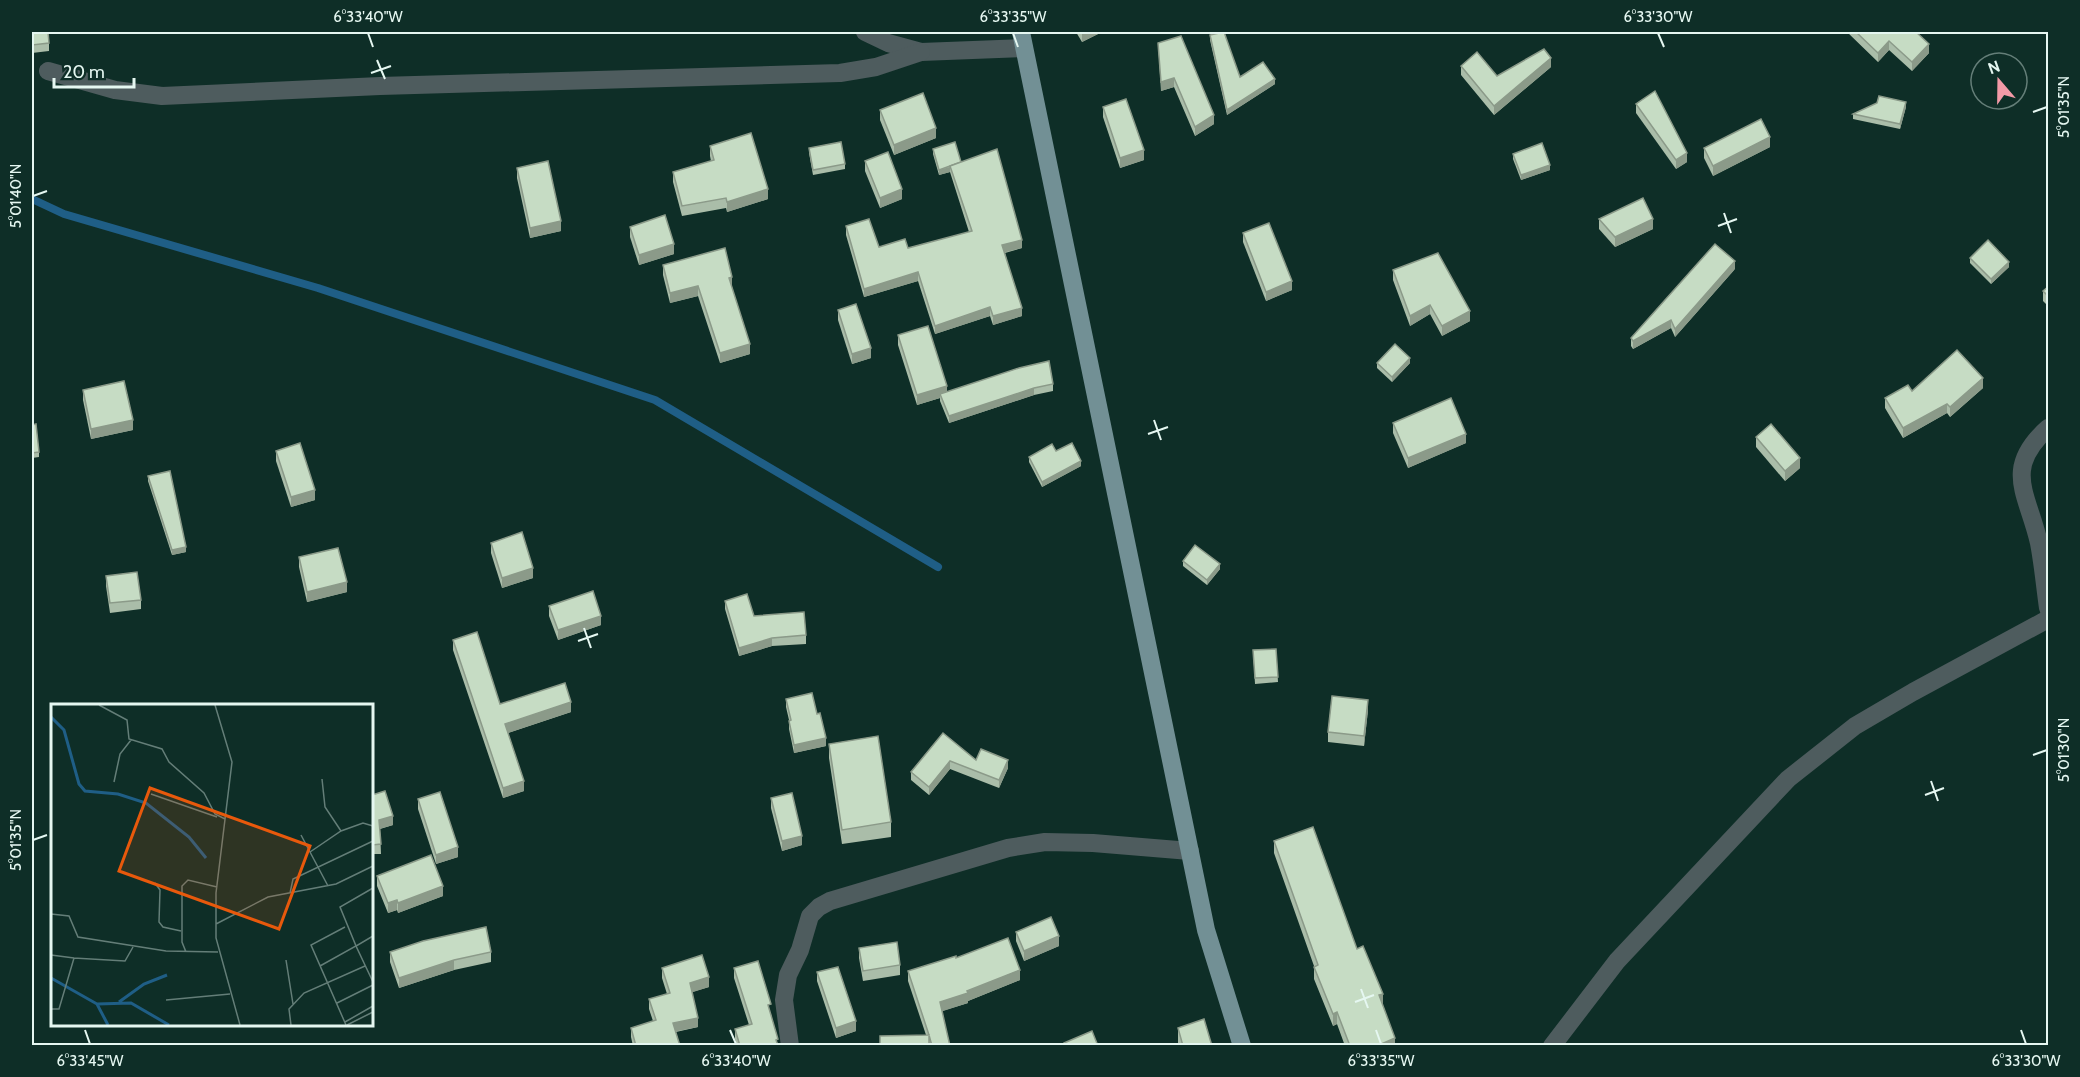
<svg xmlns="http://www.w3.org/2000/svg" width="2080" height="1077" font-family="Cabin,sans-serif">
<rect width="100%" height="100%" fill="#0e2e27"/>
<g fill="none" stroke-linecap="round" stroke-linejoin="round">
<path stroke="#1f5e86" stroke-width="8" d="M32 199 64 214 318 288 655 400 938 567"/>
<g stroke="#4e5c5e" stroke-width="18">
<path d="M865 32 888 43 921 52 1024 48"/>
<path d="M48 71 115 90 162 96 380 86 840 73 876 67 921 52"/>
<path d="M2048 428C2002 469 2028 494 2039 543 2043 564 2045 587 2048 608"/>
<path d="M790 1046 784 1000 788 975 800 950 810 916 819 907 830 901 1008 848 1045 842 1093 843 1190 851"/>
<path d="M1552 1046 1617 961 1788 779 1855 726 1913 692 2048 619"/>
</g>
<path stroke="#729095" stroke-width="18" d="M1021 32 1206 930 1242 1046"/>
</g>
<g fill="#aabda9">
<path d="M32 32 49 43V51L32 53Z"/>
<path d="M1076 32H1102L1082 42Z"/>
<path d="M1847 32H1916L1929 53 1912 71 1889 50 1878 62Z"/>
<path d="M1210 35 1240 77 1275 84 1227 115 1210 40Z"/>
<path d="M1158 43 1214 124 1195 136 1174 87 1161 91Z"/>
<path d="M1461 66 1497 76 1551 67 1494 115 1461 75Z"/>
<path d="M1877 103 1906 107 1900 129 1853 119V114Z"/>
<path d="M1636 104 1687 162 1676 169 1636 113Z"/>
<path d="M1103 107 1144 160 1120 168 1103 117Z"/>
<path d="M880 110 936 138 894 155 880 120Z"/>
<path d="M710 146 768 199 727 212 726 208 682 216 673 182V172L711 161 710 156Z"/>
<path d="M1770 147 1713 176 1704 158V148Z"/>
<path d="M809 148 845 164V169L813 175 809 153Z"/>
<path d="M933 149 961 162 1022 248 1005 253 1022 316 993 325 990 316 935 334 918 281 864 297 846 235V226L879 247 908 248 969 232 950 172 939 175 933 154Z"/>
<path d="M1513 154 1550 170 1521 180 1513 159Z"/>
<path d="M865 161 902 199 880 208 865 171Z"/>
<path d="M517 168 561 231 530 238 517 178Z"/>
<path d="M1599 219 1653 229 1615 247 1599 229Z"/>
<path d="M630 227 674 254 639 265 630 237Z"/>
<path d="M1243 233 1292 290 1266 301 1243 242Z"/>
<path d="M1970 258 2009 267 1991 284 1970 263Z"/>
<path d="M663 265 732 287 750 354 720 363 698 296 670 303 663 275Z"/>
<path d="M1735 269 1675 337 1671 328 1633 349 1631 346V338Z"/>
<path d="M1393 270 1470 321 1442 336 1430 314 1410 326 1393 280Z"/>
<path d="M2049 286V307L2043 301V291Z"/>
<path d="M838 310 871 358 852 364 838 320Z"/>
<path d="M898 335 947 392 1053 384V391L1034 395 949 423 940 401V398L917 405 898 345Z"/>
<path d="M1377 363H1410L1392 382 1377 368Z"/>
<path d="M1983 388 1950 417 1947 413 1903 438 1885 408V398L1912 391Z"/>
<path d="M83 390 133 430 91 439 83 400Z"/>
<path d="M1393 423 1466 443 1408 468 1393 433Z"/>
<path d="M32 425 39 452V457L32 458Z"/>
<path d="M1756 437 1800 468 1785 481 1756 447Z"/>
<path d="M276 451 315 500 291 507 276 461Z"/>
<path d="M1056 451 1081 466 1042 487 1029 462V457Z"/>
<path d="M148 476 186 552 172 555 148 481Z"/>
<path d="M491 543 533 578 502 588 491 553Z"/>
<path d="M299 557 347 592 307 602 299 567Z"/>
<path d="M1183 561 1220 569 1207 585 1183 566Z"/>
<path d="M106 576 141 600V609L110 613 106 586Z"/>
<path d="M725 601 754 616 806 635V644L772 646 739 656 725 609Z"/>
<path d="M549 606 601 625 558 640 549 616Z"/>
<path d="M453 640 500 704 571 712 508 733 524 791 503 798 453 650Z"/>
<path d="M1276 649 1278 682 1255 684 1253 650Z"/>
<path d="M786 699 817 714 826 746 794 753 789 729V720L786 707Z"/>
<path d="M1368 710 1364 746 1328 742V732Z"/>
<path d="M943 733 976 760 1008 768 999 788 950 769 929 795 911 780V772Z"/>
<path d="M829 744 891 822V837L842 844 829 758Z"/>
<path d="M372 795 393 825 380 829 381 854H372Z"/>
<path d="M771 798 802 845 782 851 771 808Z"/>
<path d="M418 799 458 857 436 864 418 809Z"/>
<path d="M1274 841 1357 949 1383 1006 1395 1046H1345L1337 1024 1333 1026 1314 979V966L1274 853Z"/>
<path d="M377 876 443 896 398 913 397 910 388 913 377 886Z"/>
<path d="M1016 932 1059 946 1024 961 1016 941Z"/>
<path d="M859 948 900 965V975L863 981 859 958Z"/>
<path d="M390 952H491V962L454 970 399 988 390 962Z"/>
<path d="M956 958 1020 980 968 1001V1003L942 1011 950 1046H880L926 1035 908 981V971Z"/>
<path d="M662 968 709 987 692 992 698 1027 676 1032 680 1046H633L631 1037V1028L653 1021 649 1009V999L667 994 662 978Z"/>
<path d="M734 968 771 1014 778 1046H737L735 1039V1029L749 1025 734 978Z"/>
<path d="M817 972 856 1031 836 1038 817 981Z"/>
<path d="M1178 1028 1212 1046H1178Z"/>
</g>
<g fill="#8b9a89">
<path d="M1086 32H1102L1082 42V34Z"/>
<path d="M1889 41V50L1878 62V53Z"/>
<path d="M1929 44V53L1912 71V62Z"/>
<path d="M1551 58V67L1494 115V106Z"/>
<path d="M1174 78V87L1161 91V82Z"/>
<path d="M1275 79V84L1227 115V110Z"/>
<path d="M1906 102V107L1900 129V124Z"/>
<path d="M1214 115V124L1195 136V127Z"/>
<path d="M936 128V138L894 155V145Z"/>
<path d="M1770 137V147L1713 176V166Z"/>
<path d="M1144 150V160L1120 168V158Z"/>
<path d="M1687 153V162L1676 169V160Z"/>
<path d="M1550 165V170L1521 180V175Z"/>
<path d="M950 167V172L939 175V170Z"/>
<path d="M768 189V199L727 212V202Z"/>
<path d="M902 189V199L880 208V198Z"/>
<path d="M1653 219V229L1615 247V237Z"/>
<path d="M561 221V231L530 238V228Z"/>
<path d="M1022 240V248L1002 253V245Z"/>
<path d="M674 244V254L639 265V255Z"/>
<path d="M1735 261V269L1675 337V329Z"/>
<path d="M2009 262V267L1991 284V279Z"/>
<path d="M918 272V281L864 297V289Z"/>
<path d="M732 277V287L729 288V278Z"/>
<path d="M1292 281V290L1266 301V292Z"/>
<path d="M698 286V296L670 303V293Z"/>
<path d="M1430 305V314L1410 326V316Z"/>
<path d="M990 307V316L935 334V326Z"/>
<path d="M1022 308V316L993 325V316Z"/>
<path d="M1470 311V321L1442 336V326Z"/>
<path d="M1671 320V328L1633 349V341Z"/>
<path d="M750 344V354L720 363V353Z"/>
<path d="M871 348V358L852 364V354Z"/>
<path d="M1410 358V363L1392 382V377Z"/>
<path d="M1983 378V388L1950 417V407Z"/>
<path d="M947 386V396L940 394V398L917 405V395Z"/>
<path d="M1034 388V395L949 423V416Z"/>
<path d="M1947 404V413L1903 438V428Z"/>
<path d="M133 420V430L91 439V429Z"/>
<path d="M1466 434V443L1408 468V458Z"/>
<path d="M1800 458V468L1785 481V471Z"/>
<path d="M1081 461V466L1042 487V482Z"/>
<path d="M315 490V500L291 507V497Z"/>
<path d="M186 547V552L172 555V550Z"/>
<path d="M1220 564V569L1207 585V580Z"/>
<path d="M533 568V578L502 588V578Z"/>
<path d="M347 582V592L307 602V592Z"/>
<path d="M601 616V625L558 640V630Z"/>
<path d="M772 638V646L739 656V648Z"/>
<path d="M1368 700V710L1364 746V736Z"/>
<path d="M571 702V712L505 734V724Z"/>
<path d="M826 738V746L794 753V745Z"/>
<path d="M1008 760V768L999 788V780Z"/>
<path d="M950 761V769L929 795V787Z"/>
<path d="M524 781V791L503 798V788Z"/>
<path d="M393 816V825L379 829V820Z"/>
<path d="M802 836V845L782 851V841Z"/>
<path d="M458 847V857L436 864V855Z"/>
<path d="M443 886V896L398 913V903Z"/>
<path d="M397 900V910L388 913V903Z"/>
<path d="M1059 936V946L1024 961V951Z"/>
<path d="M454 960V970L399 988V978Z"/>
<path d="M1020 970V980L968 1001V1003L940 1012V1002Z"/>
<path d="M709 977V987L690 993V983Z"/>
<path d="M1383 994V1006L1379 995Z"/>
<path d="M1337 1012V1024L1333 1026V1014Z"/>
<path d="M698 1018V1027L673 1032V1023Z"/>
<path d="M856 1021V1031L836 1038V1028Z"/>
<path d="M1395 1038V1046H1379V1045Z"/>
</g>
<g fill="#c6dcc4" stroke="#8b9a89" stroke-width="1.5">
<path d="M32 32H48L49 43 32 45Z"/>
<path d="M1224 32 1240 77 1263 62 1275 79 1227 110 1210 35Z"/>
<path d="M1856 32H1916L1929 44 1912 62 1889 41 1878 53Z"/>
<path d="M1181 36 1214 115 1195 127 1174 78 1161 82 1158 43Z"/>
<path d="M1544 49 1551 58 1494 106 1461 66 1477 52 1497 76Z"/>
<path d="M1655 91 1687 153 1676 160 1636 104Z"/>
<path d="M923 93 936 128 894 145 880 110Z"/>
<path d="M1879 96 1906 102 1900 124 1853 114 1877 103Z"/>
<path d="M1126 99 1144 150 1120 158 1103 107Z"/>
<path d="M1761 119 1770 137 1713 166 1704 148Z"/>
<path d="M751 133 768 189 727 202 726 198 682 206 673 172 714 160 710 146Z"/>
<path d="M841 142 845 164 813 170 809 148Z"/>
<path d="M955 142 961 162 939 170 933 149Z"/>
<path d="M1542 143 1550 165 1521 175 1513 154Z"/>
<path d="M997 149 1022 240 1002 245 1022 308 993 316 990 307 935 326 918 272 864 289 846 226 869 219 879 247 905 239 908 248 972 231 950 166Z"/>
<path d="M888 152 902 189 880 198 865 161Z"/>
<path d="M548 161 561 221 530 228 517 168Z"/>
<path d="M1643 198 1653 219 1615 237 1599 219Z"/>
<path d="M665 215 674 244 639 255 630 227Z"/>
<path d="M1269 223 1292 281 1266 292 1243 233Z"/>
<path d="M1988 240 2009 262 1991 279 1970 258Z"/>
<path d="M1715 244 1735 261 1675 329 1671 320 1633 341 1631 338Z"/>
<path d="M725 248 732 277 729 278 750 344 720 353 698 286 670 293 663 265Z"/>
<path d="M1438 253 1470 311 1442 326 1430 305 1410 316 1393 270Z"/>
<path d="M2049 286V297L2043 291Z"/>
<path d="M856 304 871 348 852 354 838 310Z"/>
<path d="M928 326 947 386 917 395 898 335Z"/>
<path d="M1395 344 1410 358 1392 377 1377 363Z"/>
<path d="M1957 350 1983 378 1950 407 1947 404 1903 428 1885 398 1908 385 1912 391Z"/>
<path d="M1049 361 1053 384 1034 388 949 416 940 394 1019 368Z"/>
<path d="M124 381 133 420 91 429 83 390Z"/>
<path d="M1451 398 1466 434 1408 458 1393 423Z"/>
<path d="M36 424 39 452 32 453V425Z"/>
<path d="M1771 424 1800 458 1785 471 1756 437Z"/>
<path d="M300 443 315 490 291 497 276 451Z"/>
<path d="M1072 443 1081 461 1042 482 1029 457 1052 444 1056 451Z"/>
<path d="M170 471 186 547 172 550 148 476Z"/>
<path d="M522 532 533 568 502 578 491 543Z"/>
<path d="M1195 545 1220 564 1207 580 1183 561Z"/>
<path d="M338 548 347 582 307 592 299 557Z"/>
<path d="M137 572 141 600 110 603 106 576Z"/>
<path d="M593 591 601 616 558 630 549 606Z"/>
<path d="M747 594 754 616 804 612 806 635 772 638 739 648 725 601Z"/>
<path d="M477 632 500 704 565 683 571 702 505 724 524 781 503 788 453 640Z"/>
<path d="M1276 649 1278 677 1255 678 1253 650Z"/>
<path d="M812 693 817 714 820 713 826 738 794 745 789 721 791 720 786 699Z"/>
<path d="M1332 696 1368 700 1364 736 1328 732Z"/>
<path d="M943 733 976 760 981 749 1008 760 999 780 950 761 929 787 911 772Z"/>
<path d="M878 736 891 822 842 830 829 744Z"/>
<path d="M385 791 393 816 379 820 381 844 372 845V795Z"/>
<path d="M440 792 458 847 436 855 418 799Z"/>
<path d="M792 793 802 836 782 841 771 798Z"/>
<path d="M1313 827 1357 949 1363 946 1383 994 1379 995 1395 1038 1379 1045V1046H1350L1337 1012 1333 1014 1314 967 1318 965 1274 841Z"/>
<path d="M431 855 443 886 398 903 397 900 388 903 377 876Z"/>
<path d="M1051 917 1059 936 1024 951 1016 932Z"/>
<path d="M486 927 491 952 454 960 399 978 390 952 423 941Z"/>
<path d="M1008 938 1020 970 967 991 968 993 940 1002 950 1046H932L929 1035V1046H880V1036L929 1035 908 971 956 956V958Z"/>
<path d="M897 942 900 965 863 971 859 948Z"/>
<path d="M702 955 709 977 690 983 698 1018 673 1023 680 1046H636L631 1028 656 1020 649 999 670 993 662 968Z"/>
<path d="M758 961 771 1004 768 1005 778 1039 776 1040 778 1046H740L735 1029 752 1024 734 968Z"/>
<path d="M838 967 856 1021 836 1028 817 972Z"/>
<path d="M1204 1019 1212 1046H1183L1178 1028Z"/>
<path d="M1092 1031 1098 1046H1065L1064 1043Z"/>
</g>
<path fill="none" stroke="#e5f7f1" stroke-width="2" d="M368 33 373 47M1013 33 1018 47M1658 33 1664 47M377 60 385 79M371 73 391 66M2033 112 2047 107M33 196 47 191M1724 213 1731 233M1718 226 1737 219M1154 420 1161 440M1148 434 1168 427M584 628 591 648M578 641 598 634M2033 755 2047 750M1931 781 1938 801M1925 795 1944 788M33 840 47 835M1361 989 1368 1008M1355 1002 1374 995M85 1030 90 1044M730 1030 736 1044M1376 1030 1381 1044M2021 1030 2026 1044"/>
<g transform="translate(51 704)">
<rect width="322" height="322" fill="#0e2e27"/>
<path fill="none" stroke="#1f5e86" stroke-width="3" d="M0 13 13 26 28 80 34 87 67 90 95 99 138 133 155 154M0 274 46 300 57 321M68 298 93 280 116 271M46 300 80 299 118 321"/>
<path fill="none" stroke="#647e78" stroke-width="1.5" d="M48 1 76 16 78 35 111 45 118 58 153 89 164 110 174 115M164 1 181 58 165 189V234L189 321M271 75 274 103 290 127M63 78 69 50 80 36M100 90 166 113M250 131 277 182M259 148 290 127 312 119 322 122M104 179 109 186 108 218 112 223 130 227M239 189 242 175 322 137M0 210 18 212 27 233 115 247 167 248M165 220 217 193 285 180 322 162M294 223 260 241 295 321M322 232 305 242 322 278M135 248 131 238V182L137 176 166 183M0 251 23 254M235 256 242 300M269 262 305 242 289 203 322 184M115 296 179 290M286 299 322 281M0 305H8L23 254 74 257 82 243M294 318 322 302M240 321 238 305 253 289 314 262M296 321 322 308"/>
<path fill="#e8590c" fill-opacity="0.15" stroke="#e8590c" stroke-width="3" d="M99 84 259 142 228 225 68 167Z"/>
<rect width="322" height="322" fill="none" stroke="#e5f7f1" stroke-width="3"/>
</g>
<rect width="2080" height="1077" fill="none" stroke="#0e2e27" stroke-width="66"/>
<g transform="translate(1999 81) rotate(340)"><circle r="28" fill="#0e2e27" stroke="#647e78" stroke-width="1.5"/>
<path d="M0-4.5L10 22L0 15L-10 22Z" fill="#f39aa7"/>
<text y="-9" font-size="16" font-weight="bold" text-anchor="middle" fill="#e5f7f1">N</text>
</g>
<path d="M54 78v9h80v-9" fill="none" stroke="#e5f7f1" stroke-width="3"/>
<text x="63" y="78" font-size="18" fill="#e5f7f1" stroke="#0e2e27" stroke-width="4.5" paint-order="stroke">20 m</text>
<rect x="33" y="33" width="2014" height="1011" fill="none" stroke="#e5f7f1" stroke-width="2"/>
<g font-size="15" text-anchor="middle" fill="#e5f7f1">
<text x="368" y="22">6°33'40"W</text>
<text x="1013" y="22">6°33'35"W</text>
<text x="1658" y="22">6°33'30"W</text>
<text transform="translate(2064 107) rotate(-90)" y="5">5°01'35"N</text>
<text transform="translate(16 196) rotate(-90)" y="5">5°01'40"N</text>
<text transform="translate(2064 750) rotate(-90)" y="5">5°01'30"N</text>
<text transform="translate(16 840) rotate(-90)" y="5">5°01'35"N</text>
<text x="90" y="1066">6°33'45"W</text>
<text x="736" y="1066">6°33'40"W</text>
<text x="1381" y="1066">6°33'35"W</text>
<text x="2026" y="1066">6°33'30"W</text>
</g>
</svg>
